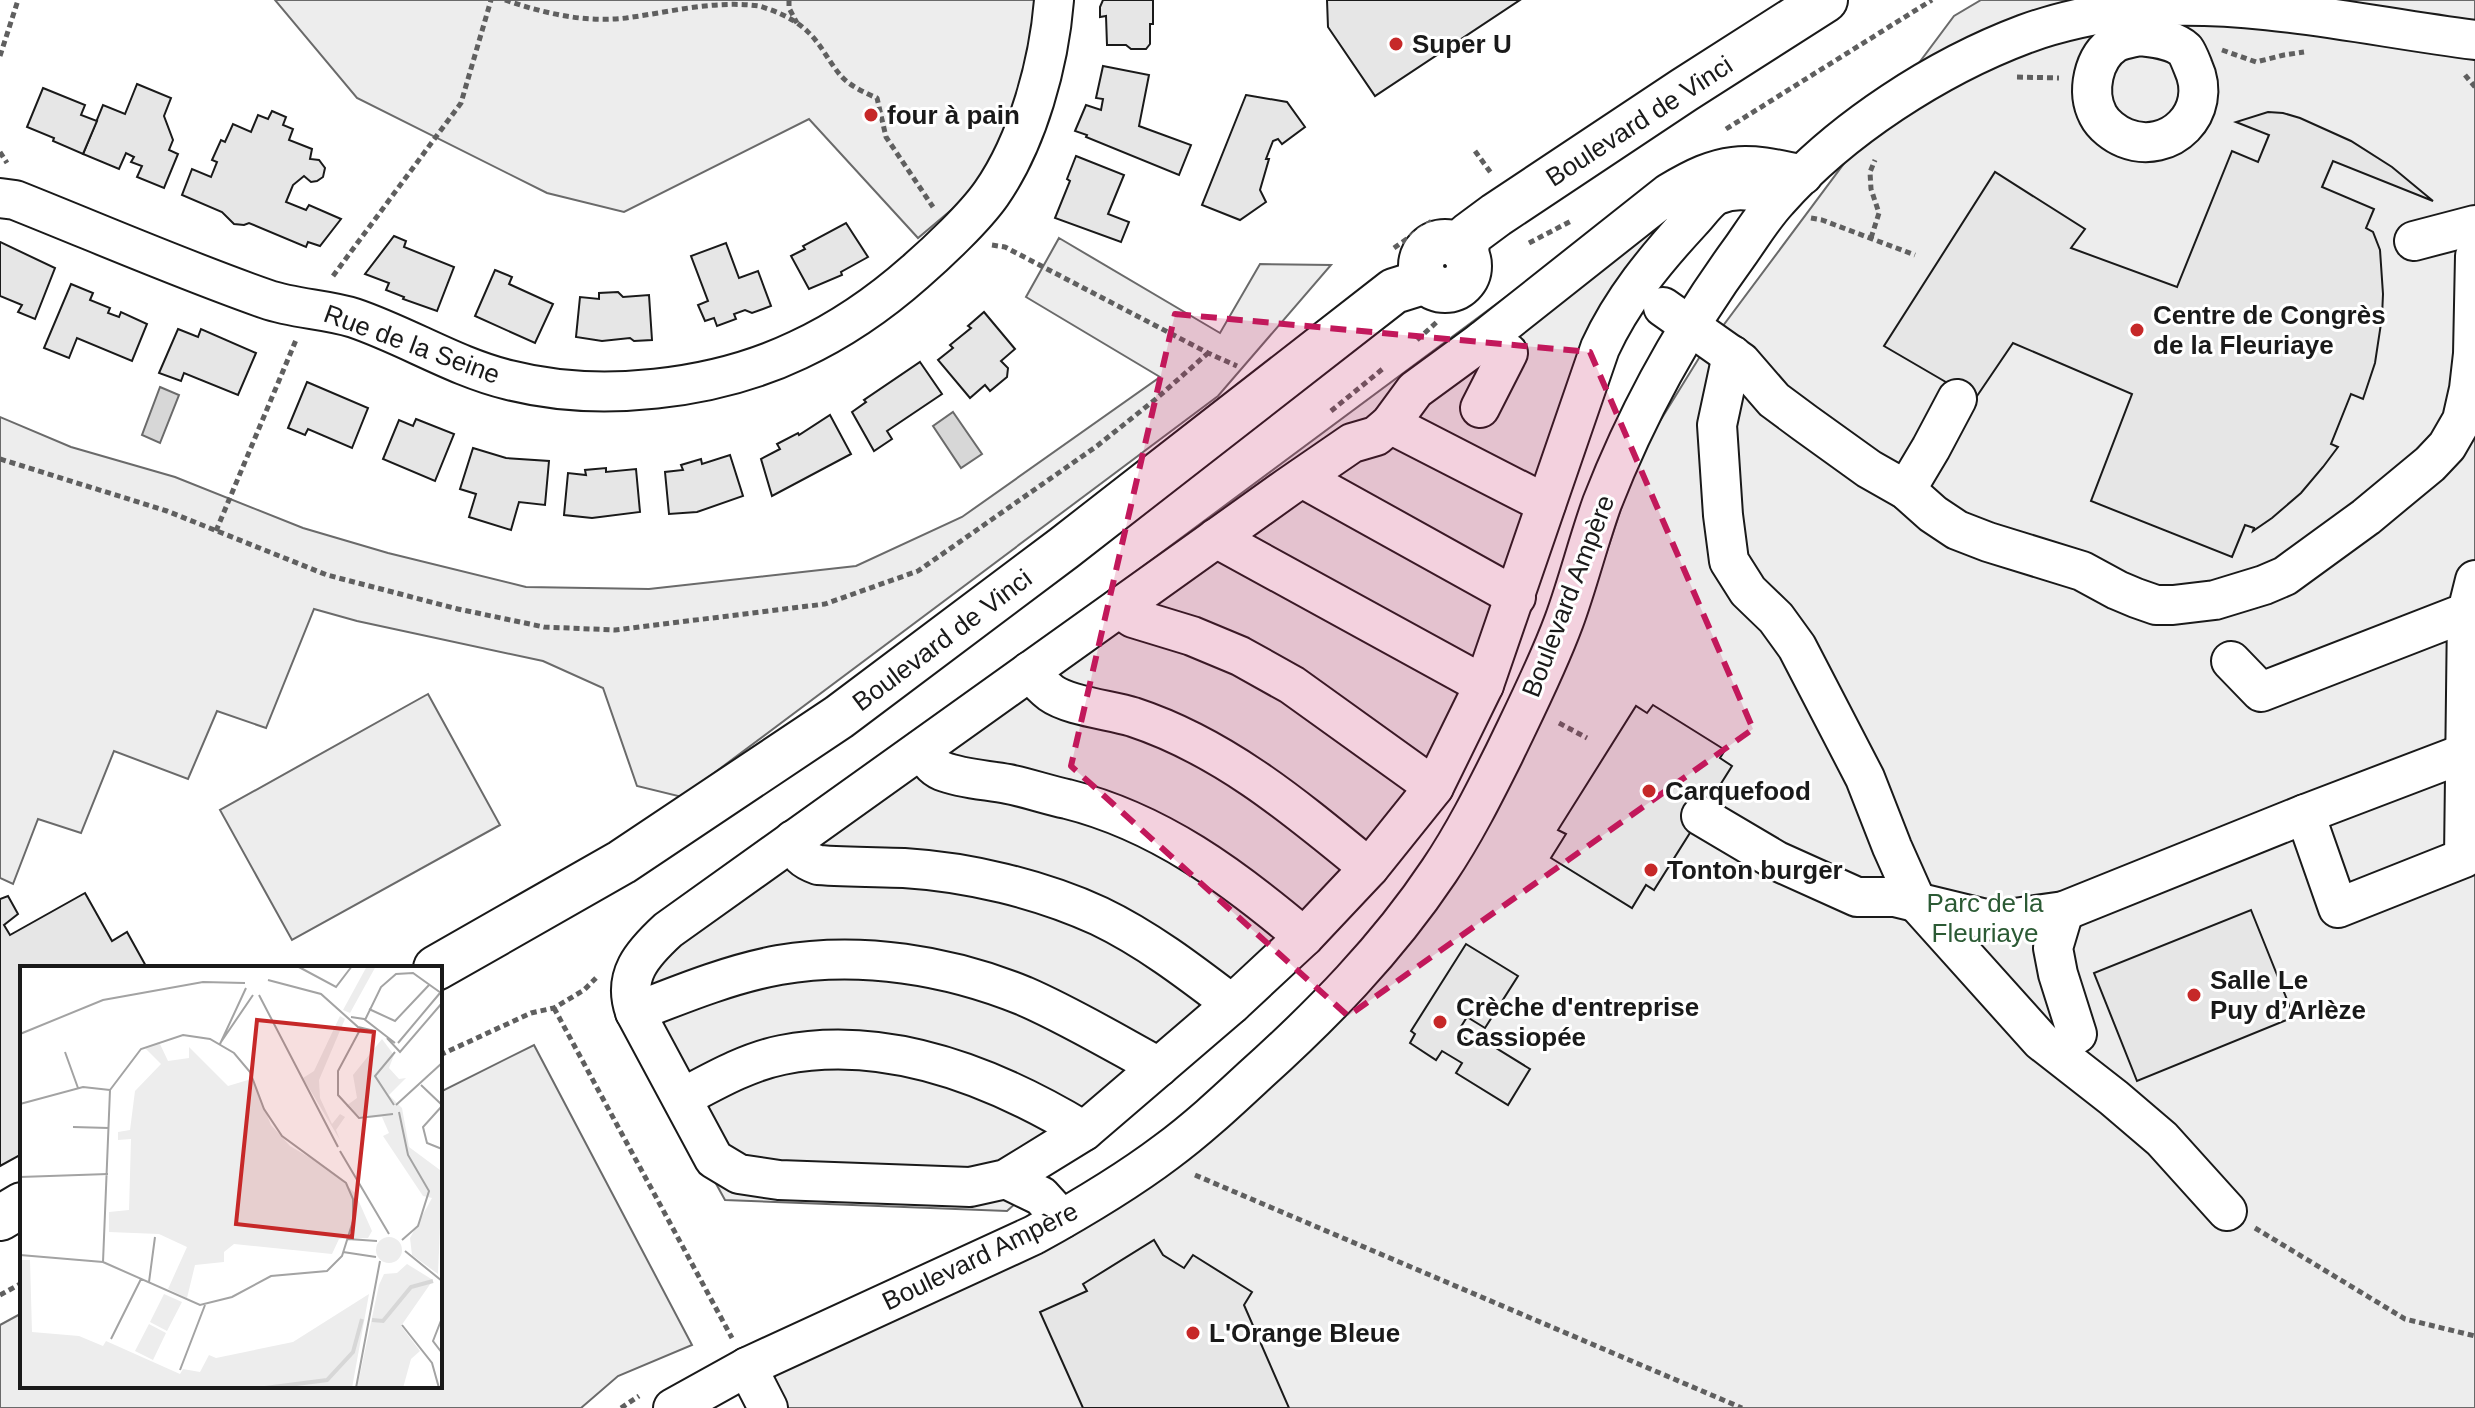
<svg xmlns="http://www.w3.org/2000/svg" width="2475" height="1408" font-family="Arial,sans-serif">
<rect width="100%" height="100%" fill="#fff"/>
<g fill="#ededed" stroke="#6a6a6a" stroke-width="2">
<path d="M275 0H1040L1042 31 988 179 918 238 809 119 624 212 547 193 357 98Z"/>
<path d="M1981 0H2475V1408H749L769 1373 1238 1112 1465 864 1585 617 1639 455 1699 358 1954 16Z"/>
<path d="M1662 181 1709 221 1622 332 1507 647 1307 946 1007 1211 725 1200 621 1011 672 916Z"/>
<path d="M1059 238 1220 333 1260 264 1331 265 1218 396 682 797 637 786 603 688 543 661 357 621 314 609 266 728 217 711 188 779 114 751 81 833 38 819 13 884 0 878V417L71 447 175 477 303 528 388 553 526 587 649 589 856 566 962 517 1160 377 1026 297Z"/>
<path d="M428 694 500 825 292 940 220 810Z"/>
<path d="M534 1045 692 1345 618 1376 581 1408H0V1325L22 1313V1386H440V1092Z"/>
</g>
<g fill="#d7d7d7" stroke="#6a6a6a" stroke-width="2">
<path d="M160 387 179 395 160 443 142 435Z"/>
<path d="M953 412 982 454 961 468 933 426Z"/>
</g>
<g fill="#e6e6e6" stroke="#1a1a1a" stroke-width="2">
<path d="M1103 0H1153V24H1150V44L1146 49H1131L1126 45H1107L1106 16 1100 17V7Z"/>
<path d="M1327 0H1520L1375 96 1328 27Z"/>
<path d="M1103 66 1149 75 1139 126 1191 145 1179 175 1086 137 1087 135 1075 131 1086 105 1101 110 1103 99 1096 98Z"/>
<path d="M137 84 171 98 164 116 173 140 169 150 178 154 164 188 137 177 142 166 131 162 134 157 126 153 119 169 83 154 103 105 125 114Z"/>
<path d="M43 88 85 105 81 115 97 121 83 154 53 141 54 138 27 127Z"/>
<path d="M1246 95 1287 102 1305 127 1282 144 1278 139 1273 141 1266 159H1269L1260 190 1266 202 1240 220 1202 205Z"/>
<circle cx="871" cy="115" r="8"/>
<path d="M272 111 286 117 283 125 293 129 289 140 312 149 310 159 319 160 325 168 323 177 317 181 311 182 304 176 293 185 286 202 306 210 309 205 341 219 320 246 308 242 306 247 249 223 244 225 234 224 222 212 182 195 192 169 211 177 217 162 212 160 221 140 225 142 233 124 251 132 258 115 268 119Z"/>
<path d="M2268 112 2283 113 2300 118 2351 141 2392 167 2433 201 2333 161 2322 187 2374 209 2366 228 2373 232 2380 250 2383 294 2382 317 2375 363 2363 399 2351 394 2331 444 2338 447 2323 467 2301 493 2272 518 2253 531 2254 528 2245 525 2232 557 2091 501 2132 394 2013 343 1975 399 1884 346 1995 172 2085 229 2071 248 2177 287 2232 151 2258 162 2269 135 2236 122Z"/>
<path d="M1076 156 1124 175 1108 214 1129 222 1121 242 1055 218 1070 181 1067 179Z"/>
<path d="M846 223 868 257 841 272 842 275 809 289 791 256 805 249 803 246Z"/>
<path d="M394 236 406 241 404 247 454 267 437 311 403 299 404 297 386 290 389 283 365 274Z"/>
<path d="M0 242 55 268 35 319 18 312 22 305 0 296Z"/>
<path d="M726 243 739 278 758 271 771 306 752 313 745 310 734 314 736 319 717 326 714 318 705 321 698 305 708 301 691 256Z"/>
<path d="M495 270 512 277 509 284 553 304 535 343 475 316Z"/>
<path d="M71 284 93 293 90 300 110 308 108 313 119 317 121 312 147 324 132 361 77 338 69 358 44 348Z"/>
<path d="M618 292 623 297 649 295 652 340 634 341 630 338 602 341 576 337 580 297 599 299V293Z"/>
<path d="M984 312 1015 349 1001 361 1008 368 1007 377 990 391 985 385 970 398 938 360 953 348 950 345 971 328 968 326Z"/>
<path d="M178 329 198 337 201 329 256 353 238 395 184 373 181 381 159 373Z"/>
<path d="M920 362 942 394 887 431 892 439 874 451 852 412 866 402 864 400Z"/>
<path d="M307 382 368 408 352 448 308 429 305 435 288 428Z"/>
<path d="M830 415 851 454 772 496 761 459 780 449 777 444 798 433 799 435Z"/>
<path d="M416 419 454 434 435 481 383 459 399 420 413 426Z"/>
<path d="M473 448 506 458 549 461 545 505 519 502 511 530 469 517 476 494 460 489Z"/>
<path d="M730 455 743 496 697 512 669 514 665 472 683 470 681 465 701 459 702 464Z"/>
<path d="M606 468V472L636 469 640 512 592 518 564 515 568 473 586 475 585 470Z"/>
<path d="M1653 705 1725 750 1720 758 1732 766 1654 890 1646 885 1632 908 1551 858 1566 834 1558 830 1636 706 1647 713Z"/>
<path d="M85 893 112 941 127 932 147 968H22V1154L0 1166V899L8 896 18 914 4 925 10 935Z"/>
<path d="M2251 910 2294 1017 2137 1081 2094 973Z"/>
<path d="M1466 944 1518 976 1485 1028 1467 1017 1457 1033 1474 1044 1478 1037 1530 1069 1508 1105 1456 1073 1462 1063 1442 1051 1436 1060 1410 1043 1415 1034 1411 1031Z"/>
<path d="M1154 1240 1163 1255 1184 1268 1193 1255 1252 1292 1244 1305 1289 1408H1083L1040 1312 1087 1291 1083 1284Z"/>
</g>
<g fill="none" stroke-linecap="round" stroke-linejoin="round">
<g stroke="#1a1a1a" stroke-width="42">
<g id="minor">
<path d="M2139 36C2154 38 2173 39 2185 50 2188 54 2191 62 2193 67 2214 112 2170 156 2125 138 2115 134 2103 125 2098 115 2086 92 2093 57 2115 43 2122 39 2132 38 2139 36Z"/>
<path d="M0 198 15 200C98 233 183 270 266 299 294 309 326 309 354 318 407 336 455 367 509 380 599 403 714 390 798 350 841 330 880 303 915 272 938 252 974 218 991 194 1028 141 1049 63 1054 0"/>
<path d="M1777 200C1757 191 1739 186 1717 195 1707 200 1699 213 1691 221 1655 260 1622 300 1600 348L1484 685 1434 787 1369 868 1304 937 1232 1004 1084 1131 1006 1179 970 1187 779 1180 739 1174 714 1159 635 1012C622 976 642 954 668 930L1288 487 1352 443 1376 436 1390 424 1415 390 1482 341 1669 193C1722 161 1743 161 1803 175"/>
<path d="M2414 241 2475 225"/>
<path d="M1663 307 1741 362 1774 400 1805 423 1869 469 1906 490 1933 514 1957 530 1988 542 2082 571 2117 590 2136 598 2156 605H2173L2215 600 2264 585 2285 576 2366 517 2430 464 2447 446 2462 420 2469 389 2473 354 2475 256"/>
<path d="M1732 355 1717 425 1723 515 1729 561 1748 591 1776 618 1797 647 1865 778 1892 847 1917 903 2041 1041 2114 1098 2162 1139 2227 1211"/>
<path d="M1480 408 1508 353 1482 341"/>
<path d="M1390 424 1546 504"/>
<path d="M1302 478 1516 597"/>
<path d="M1906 490 1931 448 1957 399"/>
<path d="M1216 538 1484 685"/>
<path d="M1119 608 1133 618 1192 636 1240 656 1292 685 1434 787"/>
<path d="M2231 661 2261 692 2467 612 2475 580"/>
<path d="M1030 671C1036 679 1043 687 1051 693 1069 706 1110 710 1133 717 1224 747 1296 808 1369 868"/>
<path d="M922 749C927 758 932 767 942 771 962 779 987 780 1008 784 1028 788 1048 795 1067 799 1159 822 1233 877 1304 937"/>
<path d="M2305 814 2465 753"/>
<path d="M1701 816 1777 861 1857 897H1895L1994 921 2064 911 2305 814 2338 908 2464 858 2467 612"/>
<path d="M793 840C798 855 804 860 818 865 847 867 875 867 904 868 969 872 1040 889 1099 916 1147 939 1190 972 1232 1004"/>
<path d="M2064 911 2053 948 2058 974 2077 1034"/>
<path d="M635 1012C681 994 730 974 779 965 861 951 948 965 1024 996 1070 1016 1115 1043 1159 1067"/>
<path d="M682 1098C714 1081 747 1062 782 1055 888 1034 995 1077 1084 1131"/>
<path d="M1006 1179 1041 1196 1062 1219"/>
<path d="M747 1367 768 1408"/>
<path d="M673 1408 747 1367 1034 1235C1079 1210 1125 1183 1166 1152 1196 1130 1224 1104 1252 1078 1321 1016 1387 949 1439 871 1464 834 1484 794 1504 754 1525 710 1547 667 1564 621 1578 583 1588 542 1602 503 1637 413 1684 328 1741 250 1753 233 1764 215 1778 200 1841 129 1937 67 2025 34 2063 20 2107 12 2147 7 2259 0 2365 26 2475 40"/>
</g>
</g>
<g stroke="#1a1a1a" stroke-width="48">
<g id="major">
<circle cx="1445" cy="266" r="24"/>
<path d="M1465 253 1469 235 1496 215 1684 90 1825 0"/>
<path d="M436 968 622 862 839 717 1064 548 1394 291 1426 281"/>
<path d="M0 1218 22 1205"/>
</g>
</g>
<g stroke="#5f5f5f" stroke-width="5" stroke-dasharray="6 4" stroke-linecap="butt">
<path d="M505 0C543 13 584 23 626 18 670 12 715 0 759 6 776 11 795 19 808 32 821 44 829 62 841 76 850 86 865 93 877 98L886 137 933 207"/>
<path d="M789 0V8L797 23"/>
<path d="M2222 50 2256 62 2284 55 2304 52"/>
<path d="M0 56 18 0"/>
<path d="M2465 75 2475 87"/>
<path d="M2017 77 2059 78"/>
<path d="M1726 129 1932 0"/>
<path d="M1475 151 1491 173"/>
<path d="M0 152 7 163"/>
<path d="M1811 218 1822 220 1915 255"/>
<path d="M1871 238 1879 213 1871 189 1870 172 1875 160"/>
<path d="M1529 243 1573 220"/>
<path d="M992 245 1005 247 1208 353 1237 366"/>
<path d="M1394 248 1432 221"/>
<path d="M333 276 461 103 491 0"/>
<path d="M1417 340 1439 320"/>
<path d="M1331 411 1385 367"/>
<path d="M0 459 167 511 327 575 458 609 544 627 615 630 825 604 918 571 1097 446 1157 398 1208 353"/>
<path d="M216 531 296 340"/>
<path d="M1559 723 1587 738"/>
<path d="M554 1008 732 1338"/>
<path d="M440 1055 531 1013 554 1008 584 990 596 978"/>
<path d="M1195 1175 1742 1408"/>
<path d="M2255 1228 2405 1319 2475 1336"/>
<path d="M0 1295 22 1283"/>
<path d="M621 1408 639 1396"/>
</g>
<use href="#minor" stroke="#fff" stroke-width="38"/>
<use href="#major" stroke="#fff" stroke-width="44"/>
</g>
<path fill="#c2185b" fill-opacity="0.2" stroke="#c2185b" stroke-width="6" stroke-dasharray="16 10" stroke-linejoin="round" d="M1175 314 1590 352 1753 729 1348 1016 1071 766Z"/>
<g fill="#c62828" stroke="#fff" stroke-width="3">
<circle cx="1396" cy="44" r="8"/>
<circle cx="871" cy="115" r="8"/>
<circle cx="2137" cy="330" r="8"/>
<circle cx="1649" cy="791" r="8"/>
<circle cx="1651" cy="870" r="8"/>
<circle cx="2194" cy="995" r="8"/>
<circle cx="1440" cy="1022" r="8"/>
<circle cx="1193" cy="1333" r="8"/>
</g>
<g text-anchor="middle" stroke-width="6" stroke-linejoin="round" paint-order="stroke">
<g font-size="26" font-weight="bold" fill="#1a1a1a" stroke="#fff" text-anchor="start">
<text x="1412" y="53">Super U</text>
<text x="887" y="124">four à pain</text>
<text x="2153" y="324">Centre de Congrès<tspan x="2153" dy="30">de la Fleuriaye</tspan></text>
<text x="1665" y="800">Carquefood</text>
<text x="1667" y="879">Tonton burger</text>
<text x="2210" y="989">Salle Le<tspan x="2210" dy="30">Puy d’Arlèze</tspan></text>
<text x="1456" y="1016">Crèche d'entreprise<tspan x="1456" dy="30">Cassiopée</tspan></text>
<text x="1209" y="1342">L'Orange Bleue</text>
</g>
<g font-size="26" fill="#1a1a1a" stroke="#fff">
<text transform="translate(1639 121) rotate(-33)" y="9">Boulevard de Vinci</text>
<text transform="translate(412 344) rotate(20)" y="9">Rue de la Seine</text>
<text transform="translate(1568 596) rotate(-69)" y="9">Boulevard Ampère</text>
<text transform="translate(942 640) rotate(-37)" y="9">Boulevard de Vinci</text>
<text transform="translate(980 1256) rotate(-26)" y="9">Boulevard Ampère</text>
</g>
<g font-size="26" fill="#2b5a34" stroke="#fff">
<text x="1985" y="912">Parc de la<tspan x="1985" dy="30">Fleuriaye</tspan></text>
</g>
</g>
<g transform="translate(20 966)">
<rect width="422" height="422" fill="#fff"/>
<path d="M347 0H356L330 47 323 44ZM320 50 325 53 299 114 300 132 312 158 320 148 325 151 316 164 320 174 283 112 294 105ZM362 73 374 89 369 102 379 113 386 112 369 129 382 142 389 181 420 204 422 213 418 308 392 289 390 272 412 232 403 230 363 170 369 167 362 151 342 152 326 140 337 132 333 109ZM139 76 148 95 169 92V81L208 120 228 114 234 118 251 159 270 180 309 203 335 227 352 265 348 272 319 273 312 288 214 278 204 286V296L175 299 167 332 148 323 167 281 139 268 89 266V246L109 244 111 173 98 174V166L110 164 115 125 141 98 125 82ZM356 284a13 13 0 1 1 26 0a13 13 0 1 1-26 0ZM0 294H10L12 366 59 370 83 380 86 375 160 408 163 403 180 406 189 389 196 392 273 376 349 328 332 422H0ZM387 298 413 314 381 360 400 385 391 393 383 422H337L359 319 364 308 377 307ZM144 328 162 336 147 365 130 356ZM129 358 146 367 133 394 115 385Z" fill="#ededed"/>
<path fill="none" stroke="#d7d7d7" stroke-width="4" d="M352 354 363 355 391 321 413 315M245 422 307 414 333 386 342 353"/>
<path fill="none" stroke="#a3a3a3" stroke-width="2" d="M277 0 316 21 332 0M248 14 301 28 338 61 355 65M239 29 318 181M349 43 375 55 409 19M331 51 344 53 375 77M345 54 361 21 376 8 393 7 421 27M341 62 318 105V129L339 152 373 148M0 68 83 34 183 16 225 17M163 69 190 73 214 87 230 106 244 143 262 170 326 217 333 233V255L322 290 307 305 251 310 212 331 180 339 83 296 90 124 121 83ZM367 72 380 86 422 37M201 76 233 29M378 77 420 27M200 78 226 22M45 86 58 122M401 119 422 139M0 138 63 121 90 124M374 139 355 110 375 86M376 139 422 97M422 140 403 161 407 177 422 183M379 146 388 189 409 225 398 260 382 274M53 161 89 162M320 185 369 268M0 211 88 208M328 273 357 275M385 285 422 315M323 286 356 291M0 289 83 296M129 316 135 271M422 352 413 375 422 387M382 359 412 397 419 422M91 373 121 313M160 404 185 339M336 422 360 295"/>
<path fill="#c62828" fill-opacity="0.15" stroke="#c62828" stroke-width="4" d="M237 54 354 66 332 271 216 258Z"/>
<rect width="422" height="422" fill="none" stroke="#1a1a1a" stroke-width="4"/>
</g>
</svg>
